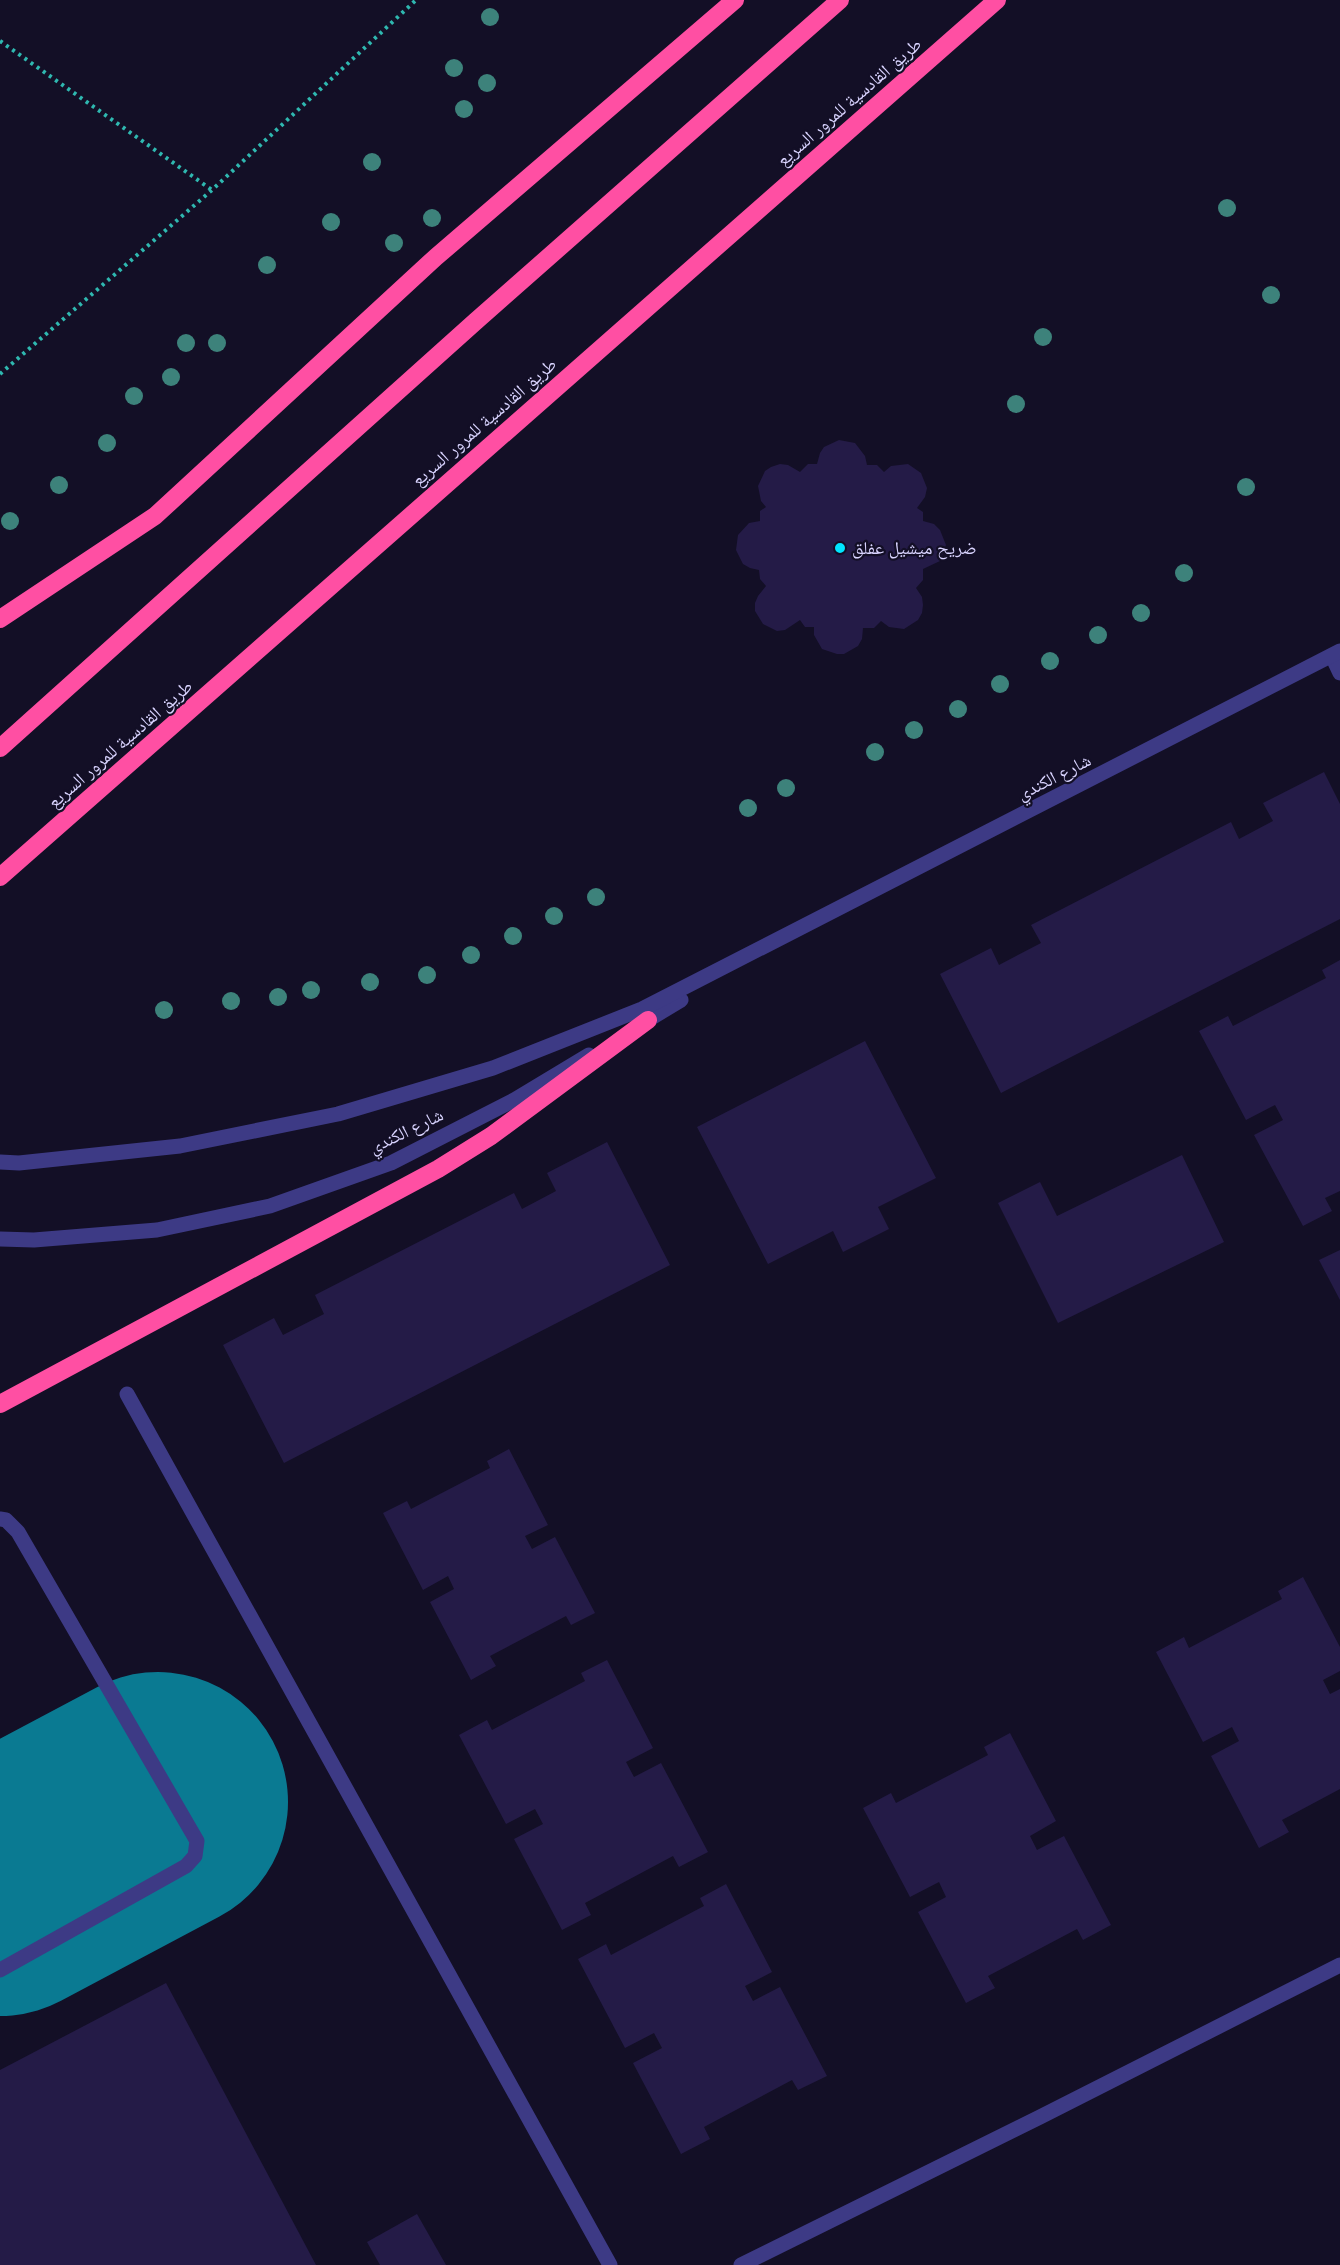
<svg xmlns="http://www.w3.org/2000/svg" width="1340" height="2265" font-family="Lato,'Noto Naskh Arabic',sans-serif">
<rect width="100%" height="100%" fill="#130f26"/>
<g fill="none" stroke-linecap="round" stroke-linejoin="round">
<path stroke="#0a7a92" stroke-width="260" d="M0 1886 158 1802"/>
</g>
<g fill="#241b47">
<path d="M839 440 855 443 865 456 867 465H877L884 472 891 466 908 464 921 473 927 488 925 497 917 508 923 512V521L934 524 940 530 946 545 940 561 923 569V580L916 588 922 597 923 605 922 613 918 620 904 629 889 627 881 621 874 628H863L862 639 858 646 844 654H837L822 649 814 635V627H805L800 620 785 630 777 631 763 624 755 611V603L758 596 766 586 760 579 759 570 750 568 743 564 736 550 738 535 749 523 760 521V511L766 507 761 501 758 486 765 471 771 467 780 464 788 465 800 472 808 464H817L820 453 824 447Z"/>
<path d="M1324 772 1340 804V919L1001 1093 940 974 991 948 999 965 1041 943 1031 925 1231 822 1239 839 1273 821 1263 803Z"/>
<path d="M1340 960V1191L1325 1198 1332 1211 1303 1226 1254 1135 1283 1120 1275 1105 1246 1120 1199 1031 1228 1016 1233 1026 1326 978 1322 970Z"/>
<path d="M865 1041 936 1178 878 1207 889 1229 843 1252 833 1231 768 1264 697 1127Z"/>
<path d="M607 1142 670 1265 284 1463 223 1345 274 1318 283 1335 324 1314 315 1295 514 1193 522 1209 556 1191 547 1173Z"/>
<path d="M1182 1155 1224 1242 1058 1323 998 1203 1040 1182 1057 1216Z"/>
<path d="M1340 1250V1300L1319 1260Z"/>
<path d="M509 1449 548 1525 525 1536 532 1549 555 1537 595 1613 571 1625 566 1616 490 1656 496 1666 471 1680 430 1602 454 1589 448 1576 423 1590 383 1513 407 1501 411 1509 490 1468 487 1461Z"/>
<path d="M1303 1577 1340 1647V1671L1323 1680 1330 1694 1340 1689V1789L1282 1820 1289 1832 1259 1848 1211 1756 1239 1741 1232 1727 1203 1742 1156 1652 1184 1637 1189 1648 1282 1599 1278 1591Z"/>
<path d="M607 1660 653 1748 626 1762 634 1777 661 1763 708 1852 679 1867 673 1856 585 1903 591 1915 562 1930 514 1839 543 1824 535 1809 506 1824 459 1735 487 1720 492 1730 585 1681 581 1673Z"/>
<path d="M1010 1733 1056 1821 1030 1836 1037 1850 1064 1836 1111 1925 1083 1940 1077 1929 988 1976 995 1988 966 2003 918 1912 946 1897 939 1882 910 1897 863 1808 891 1793 896 1803 988 1755 984 1747Z"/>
<path d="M726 1884 772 1972 745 1986 753 2001 780 1987 827 2076 798 2090 792 2080 704 2127 710 2139 681 2154 633 2063 662 2048 654 2033 625 2048 578 1959 606 1944 611 1955 704 1906 700 1898Z"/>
<path d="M166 1983 316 2265H0V2070Z"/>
<path d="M417 2214 446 2265H380L367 2242Z"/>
</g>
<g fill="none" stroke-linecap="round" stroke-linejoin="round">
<g stroke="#2fb8b0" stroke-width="4" stroke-dasharray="3 4.5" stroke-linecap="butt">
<path d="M0 41 212 190"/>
<path d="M0 374 212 190 416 0"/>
</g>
<path stroke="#3d3a85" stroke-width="15" d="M0 1519 6 1520 18 1532 197 1841 195 1856 186 1866 0 1970"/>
<g stroke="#3d3a85" stroke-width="15">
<path d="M1332 656 1340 673"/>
<path d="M127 1394 610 2265"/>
<path d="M741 2265 1040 2117 1340 1965"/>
</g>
<g stroke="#3d3a85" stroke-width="15">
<path d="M638 1026 681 1000"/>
<path d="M0 1162 19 1163 180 1146 338 1114 493 1068 642 1009 1340 651"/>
<path d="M0 1239 34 1240 157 1230 270 1206 391 1163 516 1099 589 1055"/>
</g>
<g stroke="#ff4fa3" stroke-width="18">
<path d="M0 619 155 516 436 257 735 0"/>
<path d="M0 748 476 321 840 0"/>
<path d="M0 877 997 0"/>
<path d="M0 1404 438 1169 491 1136 648 1020"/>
</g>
</g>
<g fill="#3d827b">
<circle cx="490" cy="17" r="9"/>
<circle cx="454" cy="68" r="9"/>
<circle cx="487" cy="83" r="9"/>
<circle cx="464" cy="109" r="9"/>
<circle cx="372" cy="162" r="9"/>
<circle cx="1227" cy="208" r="9"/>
<circle cx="432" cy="218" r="9"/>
<circle cx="331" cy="222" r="9"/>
<circle cx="394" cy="243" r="9"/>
<circle cx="267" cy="265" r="9"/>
<circle cx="1271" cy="295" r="9"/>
<circle cx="1043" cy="337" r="9"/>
<circle cx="186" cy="343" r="9"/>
<circle cx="217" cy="343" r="9"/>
<circle cx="171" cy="377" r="9"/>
<circle cx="134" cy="396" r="9"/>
<circle cx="1016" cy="404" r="9"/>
<circle cx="107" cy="443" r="9"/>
<circle cx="59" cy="485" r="9"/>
<circle cx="1246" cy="487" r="9"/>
<circle cx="10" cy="521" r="9"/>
<circle cx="1184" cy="573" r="9"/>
<circle cx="1141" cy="613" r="9"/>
<circle cx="1098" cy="635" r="9"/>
<circle cx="1050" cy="661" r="9"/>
<circle cx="1000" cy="684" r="9"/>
<circle cx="958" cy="709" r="9"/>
<circle cx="914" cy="730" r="9"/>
<circle cx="875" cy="752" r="9"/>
<circle cx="786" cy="788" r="9"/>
<circle cx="748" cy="808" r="9"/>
<circle cx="596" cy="897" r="9"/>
<circle cx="554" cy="916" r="9"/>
<circle cx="513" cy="936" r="9"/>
<circle cx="471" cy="955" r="9"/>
<circle cx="427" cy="975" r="9"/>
<circle cx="370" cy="982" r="9"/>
<circle cx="311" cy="990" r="9"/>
<circle cx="278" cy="997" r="9"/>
<circle cx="231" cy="1001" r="9"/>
<circle cx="164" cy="1010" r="9"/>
</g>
<circle fill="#00e5ff" stroke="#130f26" stroke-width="2" cx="840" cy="548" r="6"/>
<g text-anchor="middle" stroke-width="4.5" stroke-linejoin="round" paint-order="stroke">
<g font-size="18" fill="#d9d4ff" stroke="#130f26">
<text transform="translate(849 102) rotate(-41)" y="6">طريق القادسية للمرور السريع</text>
<text transform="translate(484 422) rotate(-41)" y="6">طريق القادسية للمرور السريع</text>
<text transform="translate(120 744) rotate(-41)" y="6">طريق القادسية للمرور السريع</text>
<text transform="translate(1054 777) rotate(-27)" y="6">شارع الكندي</text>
<text transform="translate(406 1131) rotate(-26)" y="6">شارع الكندي</text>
</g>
<g font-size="18" fill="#d9d4ff" stroke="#130f26" text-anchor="start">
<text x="852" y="554">ضريح ميشيل عفلق</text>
</g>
</g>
</svg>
